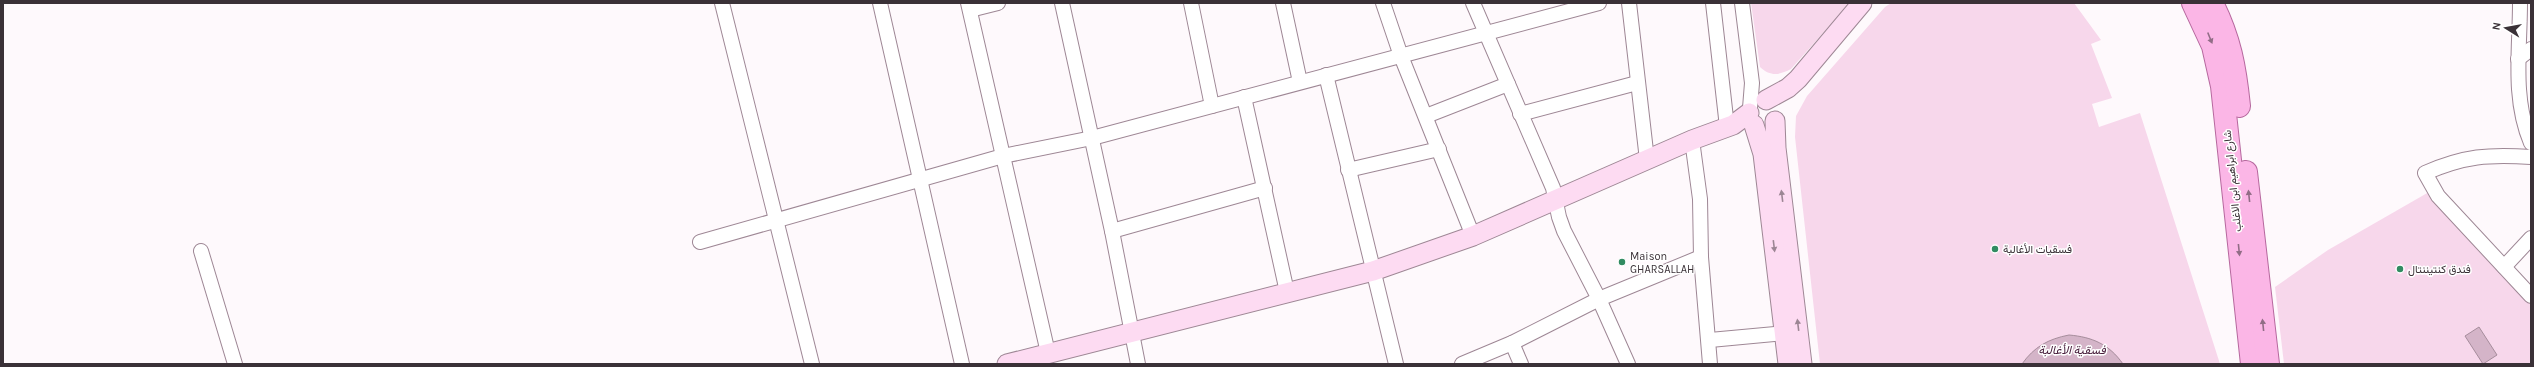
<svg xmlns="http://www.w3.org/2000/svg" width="2534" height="367" font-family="Karla,Vazirmatn,sans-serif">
<rect width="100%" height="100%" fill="#fef9fc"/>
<g fill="#f7d7eb">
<path d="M1751 3H1850L1791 69C1779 75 1771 77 1760 67Z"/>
<path d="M1891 3H2074L2101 40 2091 44 2112 98 2092 104 2099 127 2140 113 2220 364H1820L1795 137 1796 116 1807 96 1885 7Z"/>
<path d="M2429 192 2531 305V364H2284L2275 287 2328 250Z"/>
</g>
<g fill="#d4b4c8" stroke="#a68d9c">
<path d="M2479 327 2497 355 2483 364 2465 336Z"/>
<path d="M2069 335C2092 337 2109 344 2123 364H2022C2034 347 2048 339 2069 335Z"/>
</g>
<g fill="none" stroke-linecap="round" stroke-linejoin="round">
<g stroke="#9e8795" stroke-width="16">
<g id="street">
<path d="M722 3 812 364"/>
<path d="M880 3 962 364"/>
<path d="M968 3 1048 353"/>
<path d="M1062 3 1112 231 1138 364"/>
<path d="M1191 3 1212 106"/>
<path d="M1283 3 1300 82"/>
<path d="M1383 3 1401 56 1473 236"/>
<path d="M1473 3 1553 188 1559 217 1564 231 1599 299 1628 364"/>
<path d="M1629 3 1647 160"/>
<path d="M1713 3 1727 127"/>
<path d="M1742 3 1752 83 1750 108"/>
<path d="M2520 3C2520 50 2512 98 2531 143"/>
<path d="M970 10 998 3"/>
<path d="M2518 59 2531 49"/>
<path d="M1326 75 1396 364"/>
<path d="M1244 97 1287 292"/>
<path d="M1520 114 1637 83"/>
<path d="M1426 116 1508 84"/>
<path d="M1692 140 1700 199 1701 257 1710 364"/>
<path d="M2531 157C2489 154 2464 156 2425 173L2438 196 2531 296"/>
<path d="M1348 170 1439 149"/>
<path d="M1112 231 1265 188"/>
<path d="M700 242 1003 156 1092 138 1599 3"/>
<path d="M201 251 235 364"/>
<path d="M2504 267 2531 238"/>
<path d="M1710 340 1785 333"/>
<path d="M1512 343 1521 364"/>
<path d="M1462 364 1512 343 1599 299 1701 257"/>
</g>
</g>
<g stroke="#9e8795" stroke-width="21">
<g id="secondary">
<path d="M1766 100 1788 88 1798 79 1862 3"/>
<path d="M1775 121 1776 148 1802 364"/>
<path d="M1754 125 1763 154 1788 364"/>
<path d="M1007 364 1373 271 1473 236 1692 140 1733 125 1749 113"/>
</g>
</g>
<g stroke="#b6689e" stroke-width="24">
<g id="primary">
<path d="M2193 3 2213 46 2222 86 2252 364"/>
<path d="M2212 3C2230 39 2235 67 2239 106"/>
<path d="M2246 172 2268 364"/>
</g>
</g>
<use href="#street" stroke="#fff" stroke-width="14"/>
<use href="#secondary" stroke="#fddbf2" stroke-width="19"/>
<use href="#primary" stroke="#fbb6e6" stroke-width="22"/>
</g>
<defs><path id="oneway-solid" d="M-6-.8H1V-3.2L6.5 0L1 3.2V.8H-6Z"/></defs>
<g fill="#916d86">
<use href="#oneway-solid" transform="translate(2210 38) rotate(68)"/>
<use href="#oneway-solid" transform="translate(2249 196) rotate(-96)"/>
<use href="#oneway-solid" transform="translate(2239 250) rotate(84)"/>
<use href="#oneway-solid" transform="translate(2263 325) rotate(-96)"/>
</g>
<g fill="#9c8694">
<use href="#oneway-solid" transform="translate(1782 196) rotate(-97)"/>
<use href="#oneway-solid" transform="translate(1774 246) rotate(83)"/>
<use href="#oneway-solid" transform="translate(1798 325) rotate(-97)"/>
</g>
<g fill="#318b61" stroke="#fff" stroke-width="1.5">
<circle cx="1995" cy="249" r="4"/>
<circle cx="1622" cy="262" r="4"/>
<circle cx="2400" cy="269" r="4"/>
</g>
<g text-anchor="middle" stroke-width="3" stroke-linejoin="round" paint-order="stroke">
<g font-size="11" fill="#3a3137" stroke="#fff">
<text transform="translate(2232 181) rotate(-96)" y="4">شارع ابراهيم ابن الاغلب</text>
</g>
<g font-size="11" fill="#3a3137" stroke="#fff" text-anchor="start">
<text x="2003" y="253">فسقيات الأغالبة</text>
<text x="1630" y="260">Maison<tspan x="1630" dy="13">GHARSALLAH</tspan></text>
<text x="2408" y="273">فندق كنتيننتال</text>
</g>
<g font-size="12" font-style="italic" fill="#461c3a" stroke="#fff">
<text x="2072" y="354">فسقية الأغالبة</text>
</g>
</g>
<rect width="2534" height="367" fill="none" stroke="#3a3137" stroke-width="8"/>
<g transform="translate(2506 28) rotate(281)" stroke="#ffffff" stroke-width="3" paint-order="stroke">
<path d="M0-3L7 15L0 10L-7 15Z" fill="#3a3137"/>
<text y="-6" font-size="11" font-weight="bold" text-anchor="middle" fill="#3a3137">N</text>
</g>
</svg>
